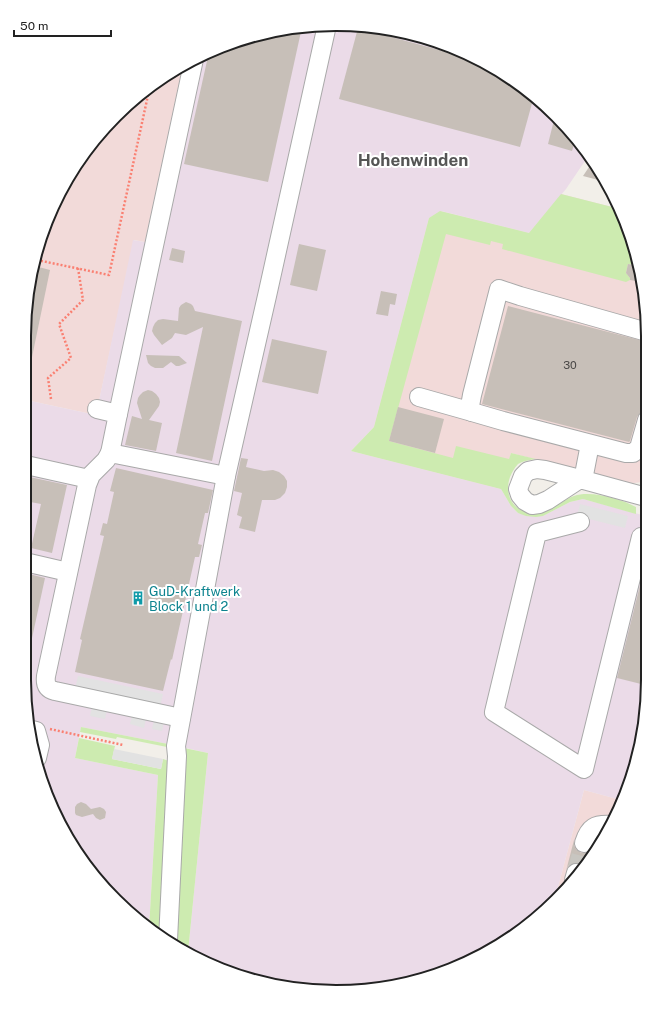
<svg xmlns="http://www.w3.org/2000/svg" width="672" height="1016" font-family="'Public Sans',sans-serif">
<rect width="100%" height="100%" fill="#f2efe9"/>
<g fill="#f2dad9">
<path d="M183 65 145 242 134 240 96 415 26 400 27 295 56 198 102 130 146 88Z"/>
<path d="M561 194 620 209 637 255 647 316V481L642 482 634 483 623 482 511 453 501 489 363 454 374 427 429 218 440 211 529 233Z"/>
<path d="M584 790 621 800 616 818 570 886 555 898Z"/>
</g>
<path fill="#ebdbe8" d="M316 25 377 27 437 41 492 66 542 102 584 146 589 155 566 189 529 233 441 211 429 218 374 427 351 451 501 489 511 506 518 513 543 516 570 502 583 499 646 516 645 721 621 800 584 790 555 898 492 950 397 986 315 991 217 968 197 957V956L188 952 208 753 168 744 81 727 75 758 158 775 149 929 146 927 77 854 40 780 24 680 26 400 96 415 133 240 145 242 183 65 198 56 255 35Z"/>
<g fill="#cdebb0">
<path d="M561 194 620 209 637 255 639 266 628 264 626 273 630 278V280L626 282 502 249 503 244 491 241 490 245 446 234 389 441 453 458 456 446 509 459 511 453 536 459C530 460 523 461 518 464 514 468 512 473 510 477 505 492 510 507 526 512 545 519 558 502 574 496 591 490 621 499 636 507V514L583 499 570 502 543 516 536 517 526 516 518 513 511 506 501 489 351 451 374 427 429 218 440 211 529 233Z"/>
<path d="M81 727 168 744 167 747 117 737 116 739 80 732Z"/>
<path d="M79 738 115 746 112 759 161 769 163 759 169 761 161 936 149 929 158 775 75 758Z"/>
<path d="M184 748 208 753 188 952 174 944Z"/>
</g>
<g fill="#e2e2e2">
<path d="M580 504 628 516 625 528 577 516Z"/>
<path d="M78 676 163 694 160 707 167 708 162 731 152 729 154 720 146 719 144 728 130 724 132 715 107 710 105 719 90 716 95 693 75 689Z"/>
<path d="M114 749 163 759 161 769 112 759Z"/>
</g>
<g fill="#c7bfb8">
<path d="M302 27 268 182 184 164 209 52 255 35Z"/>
<path d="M358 28 484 62 492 66 534 96 520 147 339 99Z"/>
<path d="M555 116 576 138 572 151 548 144Z"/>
<path d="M593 161 596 167 606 182 583 176Z"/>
<path d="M299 244 326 250 317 291 290 285Z"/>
<path d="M172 248 185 251 183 263 169 260Z"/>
<path d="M628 264 639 266 641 279 636 281 630 280V278L626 273Z"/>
<path d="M35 266 50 270 31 362H26L27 295Z"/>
<path d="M381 291 397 294 395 305 390 304 388 316 376 314Z"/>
<path d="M186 302 191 304 193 306 195 311 242 321 212 461 176 453 203 327 186 335 175 333 172 338 162 345 154 335 152 331 153 327 155 323 158 320 163 319 178 321 179 308 181 305Z"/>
<path d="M508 306 647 342V388L641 412 637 417 630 441 629 442 482 404Z"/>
<path d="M272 339 327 351 318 394 262 382Z"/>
<path d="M146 355 179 356 187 363 179 366H176L171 362 163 368H155L151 366 148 363Z"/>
<path d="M148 390 152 391 156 394 159 398 160 402 159 406 149 420 162 423 156 451 125 445 132 416 142 419 137 403 138 398 140 395 143 392Z"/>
<path d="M398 407 444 419 435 453 389 441Z"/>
<path d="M241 458 248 459 246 467 264 471 273 470 279 472 284 476 287 481V487L285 493 280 498 275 500H262L255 532 239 528 242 517 237 515 242 493 234 491Z"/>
<path d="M116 468 213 490 208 513H205L198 544 202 545 199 557H195L172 660 171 659 163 691 75 672 82 640 80 639 104 536 100 535 103 523 107 524 114 492 110 491Z"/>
<path d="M25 476 67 485 52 553 31 548 41 504 25 501Z"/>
<path d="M644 569 646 570 645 685 617 678Z"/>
<path d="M25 573 45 578 29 652 24 651Z"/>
<path d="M81 802 86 804 91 809 100 807 104 809 106 812 105 818 100 820 96 818 93 814 82 817 76 815 75 813V807L77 804Z"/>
<path d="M574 840V845L576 849 581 853H586L591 851 594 845 597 846 584 866 578 863H573L568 866 566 871Z"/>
</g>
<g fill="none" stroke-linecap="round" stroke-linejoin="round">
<path stroke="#c8c6c1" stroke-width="18" stroke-dasharray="18 9" stroke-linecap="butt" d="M576 873 584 843"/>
<g stroke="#a9a9a9" stroke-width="20">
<g id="minor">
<path d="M419 397 472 412"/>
<path d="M97 409 118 414 110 453"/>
<path d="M118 414 194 59"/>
<path d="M647 420 639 448 633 453H626L503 421 472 412 470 406 472 395 499 289 520 296 647 332"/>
<path d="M26 465 89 479"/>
<path d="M580 479 548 500 539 504 532 505 525 501 520 495 518 489 523 476 528 471 537 469 545 470 580 479 646 497"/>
<path d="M583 480 590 444"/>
<path d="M580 522 537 533 494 712 584 769 641 537"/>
<path d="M25 562 68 572"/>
<path d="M181 718 55 691C47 689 45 684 46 676L87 485 91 475 106 460 110 453 226 476"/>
<path d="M32 730 36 731 40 745 37 758"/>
<path d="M584 843C589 827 595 824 611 825"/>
<path d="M574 880 576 873"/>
<path d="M168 940 177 756 176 746 226 476 267 296 327 25"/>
</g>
</g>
<g stroke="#fa8072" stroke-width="2.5" stroke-dasharray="2 2" stroke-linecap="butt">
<path d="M37 260 109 275 150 86"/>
<path d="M51 399 48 378 71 358 59 324 83 300 78 268"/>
<path d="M50 729 123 745"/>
</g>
<use href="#minor" stroke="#fff" stroke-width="18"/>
</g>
<defs>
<g id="building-bare" transform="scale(1.08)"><path d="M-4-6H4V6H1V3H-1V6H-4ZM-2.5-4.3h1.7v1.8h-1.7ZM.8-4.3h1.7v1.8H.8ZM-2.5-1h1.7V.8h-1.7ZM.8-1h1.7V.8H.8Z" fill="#0f9aa8" stroke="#fff" stroke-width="2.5" paint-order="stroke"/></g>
</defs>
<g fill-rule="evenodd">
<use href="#building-bare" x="138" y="598"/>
</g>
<g text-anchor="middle" stroke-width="4" stroke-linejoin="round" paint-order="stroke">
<g font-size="11" fill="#4b4948">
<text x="570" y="369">30</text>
</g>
<g font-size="13" fill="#0d838f" stroke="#fff" text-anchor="start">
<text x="149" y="596">GuD-Kraftwerk<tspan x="149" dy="15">Block 1 und 2</tspan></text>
</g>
<g font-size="17" font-weight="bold" fill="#555" stroke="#fff">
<text x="413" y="166">Hohenwinden</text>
</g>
</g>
<path d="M0 0H672V1016H0ZM336 31H336A305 305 0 0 1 641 336V680A305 305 0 0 1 336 985H336A305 305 0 0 1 31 680V336A305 305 0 0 1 336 31Z" fill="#fff" fill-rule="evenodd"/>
<path fill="none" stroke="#222" stroke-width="2" d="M336 31H336A305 305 0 0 1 641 336V680A305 305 0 0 1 336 985H336A305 305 0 0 1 31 680V336A305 305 0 0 1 336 31Z"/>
<path d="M14 30v6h97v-6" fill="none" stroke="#222222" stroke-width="2"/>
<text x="20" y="30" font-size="12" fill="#222222" stroke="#ffffff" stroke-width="3" paint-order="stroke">50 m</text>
</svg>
